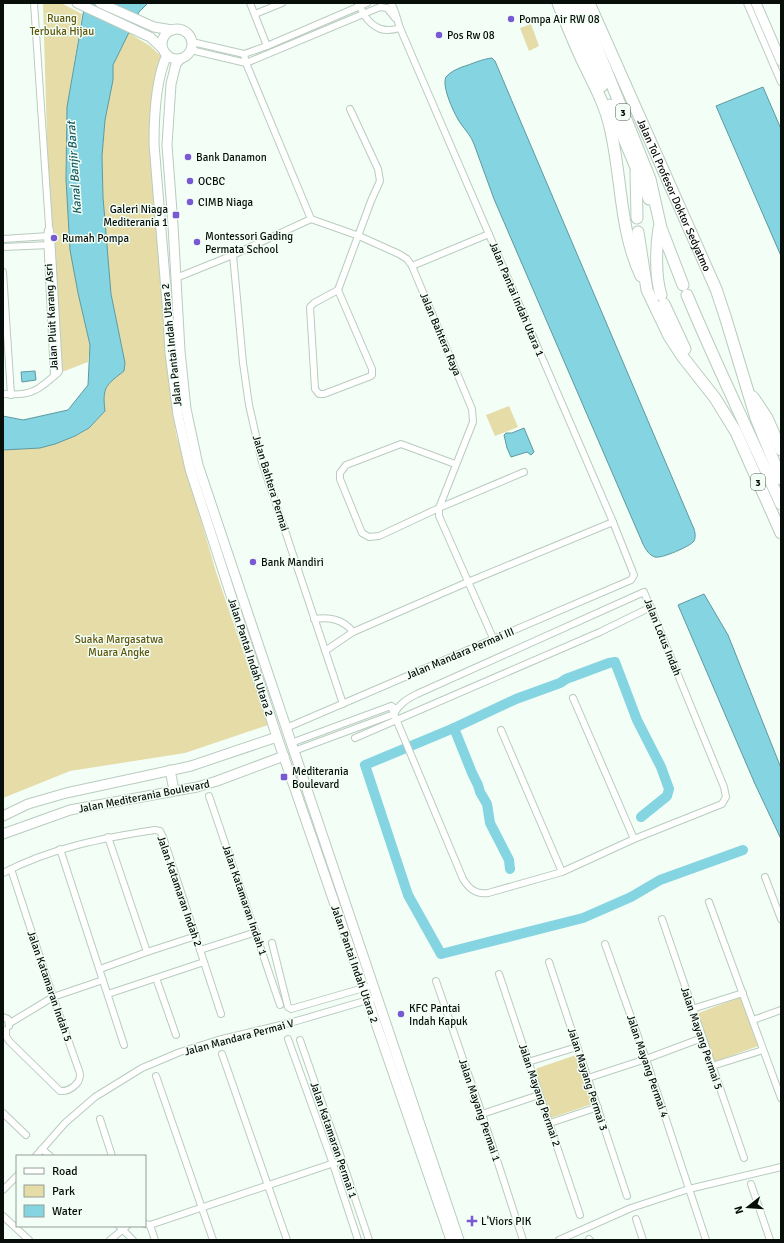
<svg xmlns="http://www.w3.org/2000/svg" width="784" height="1243" font-family="Signika,sans-serif">
<rect width="100%" height="100%" fill="#f2fef6"/>
<g fill="#e5dca7">
<path d="M43 3H61L82 14 67 107 66 179 78 293 90 345 88 362 54 375Z"/>
<path d="M531 24 539 46 529 51 520 28Z"/>
<path d="M129 33 150 46 165 60 154 82 151 147 162 287 176 434 216 572 268 725 185 753 70 771 3 798V450C32 444 66 447 90 427 95 422 100 416 105 411 102 387 106 385 124 371L125 363 111 294 103 197 102 156 105 120 113 80V65Z"/>
<path d="M509 406 518 427 495 436 486 415Z"/>
<path d="M743 996 761 1045 714 1062 696 1014Z"/>
<path d="M576 1055 592 1104 551 1118 535 1069Z"/>
</g>
<g fill="#84d4e1" stroke="#5f99a0">
<path d="M85 3H148L139 12 113 65V80L105 120 102 156 103 197 111 294 125 363 124 371C106 385 102 387 105 411L89 428 75 436 55 444 40 448 3 450V416L23 420 68 410 88 385 90 345 78 293 70 250 66 179 67 107Z"/>
<path d="M492 58 495 61 517 113 694 529C695 532 696 537 694 541 691 546 661 559 655 557 649 555 646 550 643 544L494 199 474 144C471 136 466 131 461 124 455 116 441 86 446 77 450 72 457 69 462 67 472 64 482 59 492 58Z"/>
<path d="M763 87 781 129V256L716 106Z"/>
<path d="M35 371 36 380 22 382 21 372Z"/>
<path d="M524 428 534 452 531 455 527 452 511 457 507 448 504 435 506 433H512Z"/>
<path d="M704 594 728 635 781 768V839L755 784 678 605Z"/>
</g>
<g fill="none" stroke-linecap="round" stroke-linejoin="round">
<g stroke="#84d4e1" stroke-width="10">
<path d="M454 728 472 773 478 785 480 792 487 804 490 823 509 860 510 869"/>
<path d="M641 817 667 796 669 789 661 767 637 720 615 662 609 663 566 679 560 683 516 699 454 728 365 765 408 895 441 954 583 918 631 897 660 880 743 850"/>
</g>
<g stroke="#b9ccbf" stroke-width="8">
<g id="street">
<path d="M250 3 267 46"/>
<path d="M358 3C361 7 362 11 364 15 374 29 384 33 400 28"/>
<path d="M747 3 781 82"/>
<path d="M255 14 282 3"/>
<path d="M192 42 244 54 267 46 367 3"/>
<path d="M191 50 246 63 380 7 387 8 395 18"/>
<path d="M244 54 246 63 311 219 359 236 399 254 407 259 412 266 472 409 473 422 439 508V516L493 638"/>
<path d="M48 230 47 236 54 376"/>
<path d="M3 239 49 236"/>
<path d="M3 247 50 245"/>
<path d="M233 255 243 363 249 405 262 462 343 704"/>
<path d="M412 266 489 234"/>
<path d="M3 272 11 395"/>
<path d="M176 278 233 255 311 219"/>
<path d="M338 290 372 369V375L371 376 324 394H319L315 389 310 307 314 303 338 290 371 201 380 181 378 169 350 109"/>
<path d="M3 394C18 395 31 395 43 385 48 382 52 377 58 373L59 371 51 236 49 226 34 3"/>
<path d="M455 464 401 444 346 465 340 473V479L362 533 369 537 379 536 439 508 524 472"/>
<path d="M314 619C330 617 343 619 353 632"/>
<path d="M325 651 353 632 468 582 613 522"/>
<path d="M573 698 634 839"/>
<path d="M286 728 631 580 634 575 613 522 400 28C397 20 396 11 391 3"/>
<path d="M501 730 562 872"/>
<path d="M355 738 600 632 651 607"/>
<path d="M291 743 391 706 393 707"/>
<path d="M294 751 394 714C399 704 407 699 417 694L644 592 724 787 726 797 722 804 634 839 562 872 488 893C476 895 469 889 463 879L396 719 391 706"/>
<path d="M209 796 280 1005"/>
<path d="M108 837 147 952"/>
<path d="M60 849 124 1045"/>
<path d="M3 873C51 848 102 838 155 830L160 831 163 837 221 1014"/>
<path d="M765 877 781 919"/>
<path d="M709 902 781 1098"/>
<path d="M662 919 744 1158"/>
<path d="M272 943 288 1007 291 1009 367 987"/>
<path d="M605 944 646 1059 706 1240"/>
<path d="M200 950 256 932"/>
<path d="M549 962 627 1196"/>
<path d="M100 969 147 952 196 936"/>
<path d="M499 974 580 1215"/>
<path d="M156 978 176 1035"/>
<path d="M436 981 482 1114 523 1240"/>
<path d="M108 994 204 962"/>
<path d="M692 1009 743 993"/>
<path d="M3 1017 8 1019 9 1026"/>
<path d="M753 1020 781 1010"/>
<path d="M10 1023 53 997 103 980"/>
<path d="M6 1030V1036L9 1041 60 1091C69 1092 80 1084 80 1075 80 1072 78 1068 77 1065L53 997 11 869"/>
<path d="M288 1039 333 1164 358 1240"/>
<path d="M300 1040 342 1160 369 1240"/>
<path d="M222 1054 287 1240"/>
<path d="M528 1062 577 1047"/>
<path d="M712 1066 763 1050"/>
<path d="M156 1076 213 1240"/>
<path d="M588 1078 646 1059 702 1038"/>
<path d="M3 1113 26 1135"/>
<path d="M482 1114 539 1095"/>
<path d="M100 1119 112 1156"/>
<path d="M550 1123 598 1107"/>
<path d="M42 1149 50 1156"/>
<path d="M36 1156 65 1123 95 1097 142 1068 180 1052 218 1040 293 1022 378 997"/>
<path d="M751 1184 770 1240"/>
<path d="M3 1190 17 1176"/>
<path d="M3 1216 29 1240"/>
<path d="M636 1219 643 1240"/>
<path d="M145 1224 150 1225 155 1240"/>
<path d="M150 1225 337 1162"/>
<path d="M119 1226 133 1240"/>
<path d="M589 1239 590 1240"/>
<path d="M110 1240 127 1226"/>
<path d="M559 1240 631 1208 689 1189 781 1167"/>
</g>
</g>
<g stroke="#b9ccbf" stroke-width="11">
<g id="secondary">
<path d="M77 3 150 37 163 49"/>
<path d="M100 3 154 27 172 30"/>
<path d="M756 3 781 61"/>
<circle cx="177" cy="44" r="15"/>
<path d="M167 55C156 78 154 119 154 144L168 315 170 353 178 415 190 469 277 737 451 1240"/>
<path d="M180 59 176 64 171 84 167 145 173 225 180 351 186 409 198 465 294 751 459 1240"/>
<path d="M170 770 174 790"/>
<path d="M3 816 28 804 66 793 191 766 277 737"/>
<path d="M3 834 70 810 197 787 217 781 284 756"/>
</g>
</g>
<g stroke="#b9ccbf" stroke-width="13">
<g id="highway">
<path d="M558 3C566 23 574 43 583 62 593 83 605 104 610 127 622 177 619 229 641 276"/>
<path d="M568 3 602 86"/>
<path d="M579 3 650 179 661 228 683 285"/>
<path id="s1" d="M589 3 716 289 725 316 756 418 781 479"/>
<path d="M610 105 649 199"/>
<path d="M636 172 637 218"/>
<path d="M659 228C656 246 655 277 661 295"/>
<path d="M638 232 647 290 669 336 682 356 715 398 736 432 781 533"/>
<path d="M687 295C716 365 750 434 781 504"/>
<path d="M664 304 685 349"/>
<path d="M753 397 767 418 781 450"/>
</g>
</g>
<use href="#street" stroke="#fff" stroke-width="6"/>
<use href="#secondary" stroke="#fff" stroke-width="9"/>
<use href="#highway" stroke="#fff" stroke-width="11"/>
</g>
<g fill="#7859d3" stroke="#f2fef6" stroke-width="1.5">
<circle cx="511" cy="19" r="4"/>
<circle cx="439" cy="35" r="4"/>
<circle cx="188" cy="157" r="4"/>
<circle cx="190" cy="181" r="4"/>
<circle cx="190" cy="202" r="4"/>
<rect x="172" y="211" width="8" height="8" rx="2"/>
<circle cx="54" cy="238" r="4"/>
<circle cx="197" cy="242" r="4"/>
<circle cx="253" cy="562" r="4"/>
<rect x="280" y="773" width="8" height="8" rx="2"/>
<circle cx="401" cy="1014" r="4"/>
<path d="M470 1215h4v4h4v4h-4v4h-4v-4h-4v-4h4z"/>
</g>
<g text-anchor="middle" stroke-width="3" stroke-linejoin="round" paint-order="stroke">
<g fill="#f2fef6" stroke="#4e5751" stroke-width="1">
<rect x="616" y="104" width="14" height="16" rx="3"/>
<rect x="751" y="474" width="14" height="16" rx="3"/>
</g>
<g font-size="10" font-weight="bold" fill="#080f0a">
<text x="623" y="116">3</text>
<text x="758" y="486">3</text>
</g>
<g font-size="11" fill="#60550b" stroke="#f2fef6">
<text x="62" y="22">Ruang<tspan x="62" dy="13">Terbuka Hijau</tspan></text>
<text x="119" y="643">Suaka Margasatwa<tspan x="119" dy="13">Muara Angke</tspan></text>
</g>
<g font-size="11" fill="#080f0a" stroke="#f2fef6" text-anchor="start">
<text x="519" y="23">Pompa Air RW 08</text>
<text x="447" y="39">Pos Rw 08</text>
<text x="196" y="161">Bank Danamon</text>
<text x="198" y="185">OCBC</text>
<text x="198" y="206">CIMB Niaga</text>
<text x="168" y="213" text-anchor="end">Galeri Niaga<tspan x="168" dy="13">Mediterania 1</tspan></text>
<text x="205" y="240">Montessori Gading<tspan x="205" dy="13">Permata School</tspan></text>
<text x="62" y="242">Rumah Pompa</text>
<text x="261" y="566">Bank Mandiri</text>
<text x="292" y="775">Mediterania<tspan x="292" dy="13">Boulevard</tspan></text>
<text x="409" y="1012">KFC Pantai<tspan x="409" dy="13">Indah Kapuk</tspan></text>
<text x="481" y="1225">L'Viors PIK</text>
</g>
<g font-size="11" fill="#080f0a" stroke="#f2fef6">
<text dy="4" stroke="none"><textPath href="#s1" startOffset="210">Jalan Tol Profesor Doktor Sedyatmo</textPath></text>
<text transform="translate(517 299) rotate(67)" y="4">Jalan Pantai Indah Utara 1</text>
<text transform="translate(51 317) rotate(-93)" y="4">Jalan Pluit Karang Asri</text>
<text transform="translate(441 334) rotate(67)" y="4">Jalan Bahtera Raya</text>
<text transform="translate(171 345) rotate(-96)" y="4">Jalan Pantai Indah Utara 2</text>
<text transform="translate(271 483) rotate(73)" y="4">Jalan Bahtera Permai</text>
<text transform="translate(663 637) rotate(68)" y="4">Jalan Lotus Indah</text>
<text transform="translate(460 653) rotate(-23)" y="4">Jalan Mandara Permai III</text>
<text transform="translate(251 657) rotate(72)" y="4">Jalan Pantai Indah Utara 2</text>
<text transform="translate(144 796) rotate(-11)" y="4">Jalan Mediterania Boulevard</text>
<text transform="translate(180 891) rotate(71)" y="4">Jalan Katamaran Indah 2</text>
<text transform="translate(245 900) rotate(71)" y="4">Jalan Katamaran Indah 1</text>
<text transform="translate(355 964) rotate(71)" y="4">Jalan Pantai Indah Utara 2</text>
<text transform="translate(50 986) rotate(71)" y="4">Jalan Katamaran Indah 5</text>
<text transform="translate(239 1037) rotate(-15)" y="4">Jalan Mandara Permai V</text>
<text transform="translate(702 1038) rotate(71)" y="4">Jalan Mayang Permai 5</text>
<text transform="translate(648 1066) rotate(71)" y="4">Jalan Mayang Permai 4</text>
<text transform="translate(588 1079) rotate(72)" y="4">Jalan Mayang Permai 3</text>
<text transform="translate(540 1095) rotate(71)" y="4">Jalan Mayang Permai 2</text>
<text transform="translate(480 1110) rotate(71)" y="4">Jalan Mayang Permai 1</text>
<text transform="translate(334 1140) rotate(71)" y="4">Jalan Katamaran Permai 1</text>
</g>
<g font-size="12" font-style="italic" fill="#155963" stroke="#f2fef6">
<text transform="translate(74 168) rotate(-94)" y="4">Kanal Banjir Barat</text>
</g>
</g>
<rect width="784" height="1243" fill="none" stroke="#080f0a" stroke-width="8"/>
<rect x="16" y="1155" width="130" height="72" fill="#f2fef6" stroke="#949e98"/>
<rect x="24" y="1168" width="20" height="6" fill="#ffffff" stroke="#949e98"/>
<text x="52" y="1175" font-size="12" fill="#080f0a">Road</text>
<rect x="24" y="1185" width="20" height="12" fill="#e5dca7" stroke="#949e98"/>
<text x="52" y="1195" font-size="12" fill="#080f0a">Park</text>
<rect x="24" y="1205" width="20" height="12" fill="#84d4e1" stroke="#949e98"/>
<text x="52" y="1215" font-size="12" fill="#080f0a">Water</text>
<g transform="translate(748 1207) rotate(253)" stroke="#f2fef6" stroke-width="3" paint-order="stroke">
<path d="M0-3L7 15L0 10L-7 15Z" fill="#080f0a"/>
<text y="-6" font-size="11" font-weight="bold" text-anchor="middle" fill="#080f0a">N</text>
</g>
</svg>
